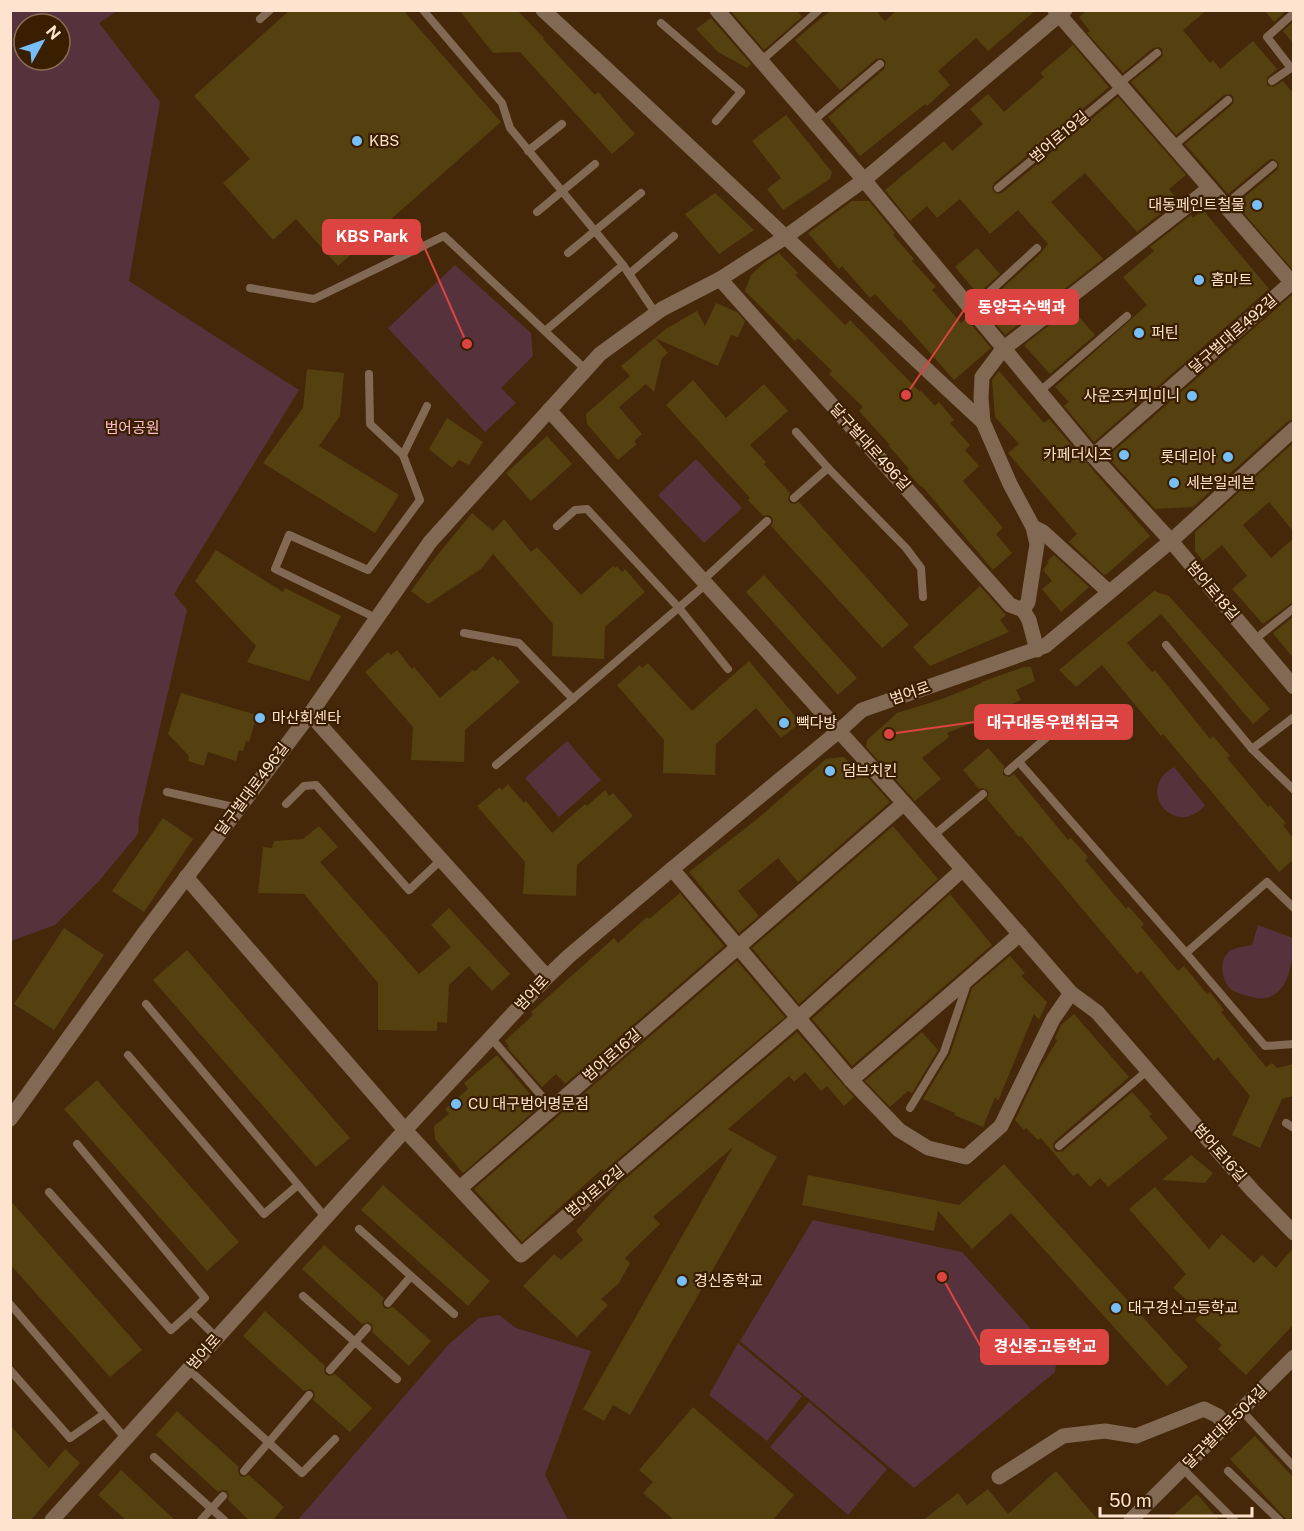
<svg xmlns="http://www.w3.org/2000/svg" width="1304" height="1531" font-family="'Public Sans','Noto Sans KR',sans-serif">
<rect width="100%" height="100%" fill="#452809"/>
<g fill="#56323c" fill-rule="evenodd">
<path d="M11 10 117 11 99 23 160 102 129 281 299 390 174 594 187 610 139 817 138 834 99 881 55 925 11 941ZM24 24H60V60H24Z"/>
<path d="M455 265 531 333 533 356 501 388 516 403 485 432 388 328Z"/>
<path d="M696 459 742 508 704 543 658 495Z"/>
<path d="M567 741 601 780 559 817 525 778Z"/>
<path d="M1174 767 1205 805C1176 840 1133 790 1174 767Z"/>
<path d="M1258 925 1293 938C1294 966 1286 1009 1248 996 1241 994 1232 992 1228 986 1222 979 1220 962 1226 955 1231 947 1244 947 1252 945Z"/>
<path d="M813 1220 962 1252 1057 1358 1055 1372 914 1488 740 1341Z"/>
<path d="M499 1315 516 1328 591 1351 545 1475 568 1520H298L449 1344 479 1318Z"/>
<path d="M738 1343 802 1396 767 1441 709 1395Z"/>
<path d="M809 1402 887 1469 848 1515 770 1447Z"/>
</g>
<g fill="#55400f">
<path d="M290 10H403L501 122 338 266 296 219 273 240 223 183 250 159 194 96Z"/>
<path d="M459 10H517L544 38 543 39 595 95 598 92 635 134 612 154 520 52 493 53Z"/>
<path d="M730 10H797L802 17 764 50Z"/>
<path d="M831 10H875L885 21 897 10H1036L988 51 976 38 938 71 950 85 927 106 925 104 860 156 828 117 884 69 886 62 882 58 876 59 840 90 795 40Z"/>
<path d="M1087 10H1207L1183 30 1210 63 1213 60 1220 69 1253 41 1277 69 1267 78V85L1273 87 1283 81 1293 93V270L1236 204 1277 170 1279 165 1277 161 1272 159 1269 160 1228 194 1185 144 1232 105 1234 102 1233 96 1230 94 1224 95 1176 135 1131 82 1161 58 1163 55 1162 49 1159 47 1153 48 1123 73 1087 33 1090 31 1079 17Z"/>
<path d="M1264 10H1287L1274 22Z"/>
<path d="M711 18 751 64 747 68 718 52 696 29Z"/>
<path d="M1293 22V43L1283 31Z"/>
<path d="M1073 45 1109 87 994 183 992 188 994 192 998 194 1002 193 1118 97 1186 175 1169 189 1178 200 1137 232 1085 173 1051 202 1103 259 1005 335 982 307 1041 253 1048 244 1018 210 990 234 960 199 937 218 927 206 910 221 885 190 944 141 952 151 983 124 970 109 988 94 1004 112 1044 77 1040 73Z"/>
<path d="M786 115 832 172 830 179 783 210 767 189 781 178 752 141Z"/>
<path d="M715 193 754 230 719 254 685 214Z"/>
<path d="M852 201H869L895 233 893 235 914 259 912 261 936 287 932 290 961 323 966 318 991 348 954 380 900 319 899 320 875 294 870 298 842 266 839 269 808 233Z"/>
<path d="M1203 210 1269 289 1094 442 1064 406 1069 402 1055 387 1147 305 1123 277 1154 251 1150 247 1191 215 1193 218Z"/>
<path d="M977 248 1000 274 978 294 955 267Z"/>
<path d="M779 253 798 273 795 275 845 325 850 320 920 392 921 391 935 406 939 402 954 420 950 423 970 445 965 450 979 466 963 481 1003 528 996 534 1012 553 993 570 922 486 921 487 907 471 909 469 889 446 890 445 859 411 863 407 829 374 832 371 798 338 795 341 745 291 751 275 765 262Z"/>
<path d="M1293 294V419L1287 422 1193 507 1155 509 1107 457Z"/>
<path d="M716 303 737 312 745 321 738 337 731 335 718 366 655 338 667 328 697 311 705 326Z"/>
<path d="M1071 308 1095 335 1050 374 1024 345Z"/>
<path d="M655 338 668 353 662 358 654 392 646 384 619 407 642 434 634 441 637 444 618 460 587 424 586 414 630 376 621 366Z"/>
<path d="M307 369 344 373 340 416 319 446 399 495 375 533 263 463 303 408Z"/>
<path d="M999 371 1044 423 1049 419 1150 536 1107 574 1104 575 1069 542 1077 534 1008 453 1019 444 995 417 992 380Z"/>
<path d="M693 380 726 418 764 384 788 411 750 445 766 462 764 464 790 493 788 499 790 503 795 504 799 502 909 625 882 648 771 526 773 522 772 517 768 515 763 516 748 500 750 498 666 405Z"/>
<path d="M447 418 483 442 469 465 459 460 452 468 429 449Z"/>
<path d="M547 436 572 464 531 501 506 473Z"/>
<path d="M1293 443V531L1269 502 1243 525 1271 558 1293 539V602L1263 624 1232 589 1247 576 1222 545 1203 561 1195 551V532Z"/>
<path d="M472 513 493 531 504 519 531 552 537 547 581 595 613 566 615 568 617 566 622 572 625 569 645 592 605 627 604 659 552 656 553 624 493 554 481 569 428 604 411 591 435 558Z"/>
<path d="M216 550 283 592 285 588 341 616 309 681 247 662 256 646 195 581Z"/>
<path d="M1054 555 1089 587 1061 612 1042 589 1052 581 1043 570 1049 562 1047 561Z"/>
<path d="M764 575 857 678 838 695 746 592Z"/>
<path d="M980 586 1006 615 1000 620 1009 632 930 666 913 647Z"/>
<path d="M1154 591 1169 596 1270 709 1253 724 1161 614 1127 643 1152 672 1155 670 1210 739 1213 736 1230 756 1227 758 1268 807 1270 805 1286 823 1283 825 1293 838V860L1279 872 1163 734 1161 736 1102 665 1076 687 1059 670Z"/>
<path d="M1293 617V658L1273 633Z"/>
<path d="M397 650 412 669 414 667 440 698 473 670 475 671 493 656 498 661 500 659 520 682 465 730 464 762 411 760 413 727 365 672 388 652 391 655Z"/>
<path d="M749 661 795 716 796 726 781 738 756 708 716 744 715 775 663 773 664 740 617 685 640 665 642 668 648 663 692 711Z"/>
<path d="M1024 667H1031L1035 681 1016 690 1021 700 987 715 988 717 947 733 949 737 922 758 941 779 915 801 866 747 867 740 897 713 942 699 982 683 981 682Z"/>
<path d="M181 693 257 715 249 742 246 741 243 751 239 750 236 761 208 752 204 766 188 761 189 756 168 734Z"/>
<path d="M988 748 1004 766 1003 775 1009 777 1014 774 1068 840 1071 838 1088 857 1085 860 1126 909 1128 906 1144 924 1141 927 1178 971 1184 966 1207 994 1210 992 1224 1010 1221 1012 1266 1067 1272 1063 1277 1068 1293 1064V1096L1282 1099 1260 1148 1232 1135 1250 1096 1218 1057 1214 1061 1141 971 1137 974 1021 836 1019 837 987 799 989 793 987 790 982 788 979 789 963 770Z"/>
<path d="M844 757 863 779 864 773 890 802 798 882 778 858 738 891 759 916 739 933 689 872 756 820 826 759Z"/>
<path d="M508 784 524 803 526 801 552 833 585 804 587 806 605 790 609 796 613 793 633 816 577 865 576 896 523 894 525 862 477 806 500 787 502 790Z"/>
<path d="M163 818 193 839 144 912 112 891Z"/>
<path d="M319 826 338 847 320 862 419 974 451 947 431 925 449 908 510 974 492 991 469 966 449 985 447 1023 437 1022V1031L378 1030V983L304 894 258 893 263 847 272 848 274 841 303 839Z"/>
<path d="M893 826 938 879 799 1004 752 948Z"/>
<path d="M680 893 724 946 565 1084 556 1074 542 1087 507 1047 509 1046 505 1041 533 1015 531 1012 614 938 618 943 647 917 649 919Z"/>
<path d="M950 894 992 945 852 1066 812 1019Z"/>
<path d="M64 928 104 955 54 1030 14 1004Z"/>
<path d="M187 950 350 1138 316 1167 153 980Z"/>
<path d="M1010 956 1025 973 1021 976 1047 1002 1039 1020 1034 1014 998 1101 995 1097 983 1127 954 1115 955 1113 923 1099 950 1054 972 988Z"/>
<path d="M737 961 785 1017 604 1171 602 1169 522 1242 474 1189Z"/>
<path d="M1074 1014 1129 1077 1055 1141 1053 1144 1054 1150 1057 1152 1063 1151 1132 1092 1152 1114 1149 1116 1168 1138 1108 1187 1100 1178 1090 1187 1078 1173 1073 1176 1041 1138 1038 1140 1026 1128 1024 1130 1015 1120 1040 1068 1057 1041 1055 1038 1061 1025Z"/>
<path d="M797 1032 854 1097 844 1106 827 1086 821 1091 805 1072 794 1082 789 1076 728 1129 777 1157 630 1415 613 1405 604 1421 583 1409 733 1147 653 1217 660 1224 625 1258 630 1263 619 1283 601 1299 608 1305 577 1337 523 1286 554 1254 561 1260 583 1240 576 1231 618 1185Z"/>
<path d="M922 1032 938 1050 912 1093 908 1091 890 1107 865 1081Z"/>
<path d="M497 1055 540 1106 463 1173 435 1139 434 1126 449 1114 445 1109 468 1089 464 1083Z"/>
<path d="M97 1080 239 1242 207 1271 64 1109Z"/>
<path d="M1191 1155 1213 1173 1205 1183 1162 1180Z"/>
<path d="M1004 1164 1188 1367 1167 1386 1011 1213 972 1249 938 1211 934 1231 802 1205 808 1175 959 1205Z"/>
<path d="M383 1185 490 1281 468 1306 361 1210Z"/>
<path d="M1155 1187 1209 1249 1222 1234 1254 1263 1262 1255 1276 1268 1293 1248V1325L1246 1375 1218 1349 1222 1345 1195 1320 1202 1313 1173 1288 1186 1274 1129 1209Z"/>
<path d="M10 1200 142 1350 110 1377 10 1264Z"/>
<path d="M324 1245 384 1298 382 1302 383 1307 387 1309 393 1307 431 1341 409 1366 372 1332 373 1329 372 1324 368 1322 362 1324 302 1269Z"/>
<path d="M265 1311 325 1366 324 1369 325 1374 329 1376 335 1374 372 1408 350 1432 313 1400 315 1396 314 1391 310 1389 304 1391 243 1336Z"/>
<path d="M693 1407 794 1495 772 1521H675L643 1493 653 1482 639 1470Z"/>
<path d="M177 1411 239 1467 238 1470 239 1475 243 1477 249 1475 284 1507 272 1521H250L228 1500 229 1495 227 1491 222 1490 218 1492 156 1435Z"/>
<path d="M10 1425 49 1468 65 1449 80 1463 30 1521H10Z"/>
<path d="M1255 1436 1293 1477V1521H1288L1230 1459Z"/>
<path d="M121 1470 176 1521H127L98 1495Z"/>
<path d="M1056 1471 1099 1521H922L958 1493 967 1505 988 1489 1008 1514Z"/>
<path d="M1197 1494 1220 1521H1167Z"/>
</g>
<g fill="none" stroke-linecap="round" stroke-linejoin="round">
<g stroke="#826953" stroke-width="8">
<path d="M423 10 502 103 510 128 623 265 656 314"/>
<path d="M260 19 270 10"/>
<path d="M661 23 741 92 716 121"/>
<path d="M761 61 819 10"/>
<path d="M1272 81 1291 68 1267 37 1294 13"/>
<path d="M1119 84 1157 53"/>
<path d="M813 121 880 64"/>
<path d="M1173 146 1228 100"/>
<path d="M528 151 562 124"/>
<path d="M998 188 1121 86"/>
<path d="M1225 205 1273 165"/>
<path d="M537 212 595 164"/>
<path d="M568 253 641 193"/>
<path d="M629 274 674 236"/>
<path d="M250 288 314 299 444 236 585 369"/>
<path d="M971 309 1037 248"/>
<path d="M545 331 623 265"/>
<path d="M369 374 370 424 403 455"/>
<path d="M1039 392 1127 316"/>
<path d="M796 432 828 468"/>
<path d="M794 498 828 468 906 548 921 568 923 597"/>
<path d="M557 526 575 510 587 509 679 608 728 669"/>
<path d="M702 581 767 521"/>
<path d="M376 618 275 569 289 535 368 570 420 500 403 455 427 406"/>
<path d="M464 633 519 643 573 699"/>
<path d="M1254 640 1294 608"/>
<path d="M1166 645 1252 749 1294 790"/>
<path d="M1252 749 1294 717"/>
<path d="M1019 762 1186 953"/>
<path d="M496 765 705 585"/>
<path d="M1008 771 1070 717"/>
<path d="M167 792 238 808"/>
<path d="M286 804 304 786 316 785 409 890 441 860"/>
<path d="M933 836 983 794"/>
<path d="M1294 908 1267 882 1186 953 1265 1046 1294 1044"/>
<path d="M146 1004 326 1218"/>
<path d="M491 1038 552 1108"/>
<path d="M128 1055 264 1214 298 1185"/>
<path d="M910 1108 944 1052 967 984"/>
<path d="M1286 1123 1294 1128"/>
<path d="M77 1144 205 1298 191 1312 217 1338"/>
<path d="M1059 1146 1148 1070"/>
<path d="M49 1192 171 1330 191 1312"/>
<path d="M359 1229 411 1276 388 1303"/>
<path d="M411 1276 454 1314"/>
<path d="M303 1296 397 1379"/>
<path d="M10 1304 126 1439"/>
<path d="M188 1369 302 1473 335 1439"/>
<path d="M10 1370 70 1438 104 1414"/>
<path d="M330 1370 367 1328"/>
<path d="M1242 1411 1294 1467"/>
<path d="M154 1457 224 1520"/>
<path d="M1183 1469 1234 1520"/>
<path d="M244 1471 309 1395"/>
<path d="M1228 1471 1279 1520"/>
<path d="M201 1520 223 1496"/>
</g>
<g stroke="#826953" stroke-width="15">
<path d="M543 10C691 146 836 286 983 422"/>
<path d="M717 10 864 180 1093 456 1171 541 1294 687"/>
<path d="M1055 10 1294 285"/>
<path d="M720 279 1010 605 1023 610"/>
<path d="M549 410C723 604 900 795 1071 993L1097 1012 1252 1190 1294 1233"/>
<path d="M1093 456 1291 283"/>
<path d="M1033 527 1043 532 1109 592"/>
<path d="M1037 650 1029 620 1023 610 1028 602 1037 544 1033 527 1010 484 983 422 981 398 982 377 1003 349 1210 188"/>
<path d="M310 714 547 977"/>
<path d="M672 869 851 1080 899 1130 928 1148 966 1157 1001 1126 1053 1019 1071 993"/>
<path d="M186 877 405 1130 521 1255 798 1018 962 870"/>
<path d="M851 1080 1020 934"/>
<path d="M10 1119 145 932 310 714 430 542 600 354 662 309 720 279 784 238 864 180 1065 10"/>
<path d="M460 1188 903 804"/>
<path d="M999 1477 1063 1436 1105 1431 1136 1436 1204 1409 1218 1416 1226 1426"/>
<path d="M52 1520 405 1130 547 977 569 956 672 869 840 730 862 710 1045 646 1171 541 1294 429"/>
</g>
<path stroke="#826953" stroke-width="15" d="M1131 1520 1294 1357"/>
</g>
<g fill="#78bff7" stroke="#3a1e00" stroke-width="2">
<circle cx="357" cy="141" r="6"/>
<circle cx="1257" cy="205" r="6"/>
<circle cx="1199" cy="280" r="6"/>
<circle cx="1139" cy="333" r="6"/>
<circle cx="1192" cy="396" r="6"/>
<circle cx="1124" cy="455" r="6"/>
<circle cx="1228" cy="457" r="6"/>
<circle cx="1174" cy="483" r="6"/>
<circle cx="260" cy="718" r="6"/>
<circle cx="784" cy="723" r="6"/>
<circle cx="830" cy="771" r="6"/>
<circle cx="456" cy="1104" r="6"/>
<circle cx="682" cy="1281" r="6"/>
<circle cx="1116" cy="1308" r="6"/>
</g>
<g text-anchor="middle" stroke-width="4.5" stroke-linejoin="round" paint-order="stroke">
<g font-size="15" fill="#fee4ce" stroke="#3a1e00">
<text transform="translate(1059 137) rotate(-40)" y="5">범어로19길</text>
<text transform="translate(1233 334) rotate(-41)" y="5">달구벌대로492길</text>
<text transform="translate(870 447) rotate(48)" y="5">달구벌대로496길</text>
<text transform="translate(1213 591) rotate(50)" y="5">범어로18길</text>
<text transform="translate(910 693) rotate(-19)" y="5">범어로</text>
<text transform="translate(252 789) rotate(-53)" y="5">달구벌대로496길</text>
<text transform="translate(532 993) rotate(-47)" y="5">범어로</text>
<text transform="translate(612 1055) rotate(-41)" y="5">범어로16길</text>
<text transform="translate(1220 1153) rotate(49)" y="5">범어로16길</text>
<text transform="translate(595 1191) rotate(-40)" y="5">범어로12길</text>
<text transform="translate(204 1352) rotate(-48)" y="5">범어로</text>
<text transform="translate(1225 1427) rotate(-45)" y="5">달구벌대로504길</text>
</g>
<g font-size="15" fill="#fee4ce" stroke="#3a1e00" text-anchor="start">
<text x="369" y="146">KBS</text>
<text x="1245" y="210" text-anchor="end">대동페인트철물</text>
<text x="1211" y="285">홈마트</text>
<text x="1151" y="338">퍼틴</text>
<text x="1180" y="401" text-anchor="end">사운즈커피미니</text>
<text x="1112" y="460" text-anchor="end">카페더시즈</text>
<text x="1216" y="462" text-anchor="end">롯데리아</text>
<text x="1186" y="488">세븐일레븐</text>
<text x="272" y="723">마산회센타</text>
<text x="796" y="728">빽다방</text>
<text x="842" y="776">덤브치킨</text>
<text x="468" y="1109">CU 대구범어명문점</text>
<text x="694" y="1286">경신중학교</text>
<text x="1128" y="1313">대구경신고등학교</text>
</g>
<g font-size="15" fill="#fabfcc" stroke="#3a1e00">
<text x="132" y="433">범어공원</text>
</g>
</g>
<path fill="none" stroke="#dc4441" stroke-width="2" d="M467 344L420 237M906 395L966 307M889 734L975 722M942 1277L981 1347"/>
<g fill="#dc4441" stroke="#3a1e00" stroke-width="2">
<circle cx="467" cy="344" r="6"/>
<circle cx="906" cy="395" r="6"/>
<circle cx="889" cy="734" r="6"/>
<circle cx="942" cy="1277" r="6"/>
</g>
<g fill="#dc4441" stroke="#dc4441" stroke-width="2">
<rect x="323" y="220" width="97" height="34" rx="6"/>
<rect x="966" y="290" width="112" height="34" rx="6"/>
<rect x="975" y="705" width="157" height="34" rx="6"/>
<rect x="981" y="1330" width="127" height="34" rx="6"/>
</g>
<g font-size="16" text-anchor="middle" font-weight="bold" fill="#fff">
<text x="372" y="242">KBS Park</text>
<text x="1022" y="313">동양국수백과</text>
<text x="1053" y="728">대구대동우편취급국</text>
<text x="1045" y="1352">경신중고등학교</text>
</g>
<rect width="1304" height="1531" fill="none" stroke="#fee4ce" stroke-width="24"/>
<g transform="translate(42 42) rotate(50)"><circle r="28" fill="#3a1e00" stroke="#886d52" stroke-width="1.5"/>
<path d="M0-4.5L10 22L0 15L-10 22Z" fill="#78bff7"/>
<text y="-9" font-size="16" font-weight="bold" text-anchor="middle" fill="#fee4ce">N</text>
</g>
<path d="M1100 1507v9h152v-9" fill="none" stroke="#fee4ce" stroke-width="3"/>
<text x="1109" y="1507" font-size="18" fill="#fee4ce" stroke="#3a1e00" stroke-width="4.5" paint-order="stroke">50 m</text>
</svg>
